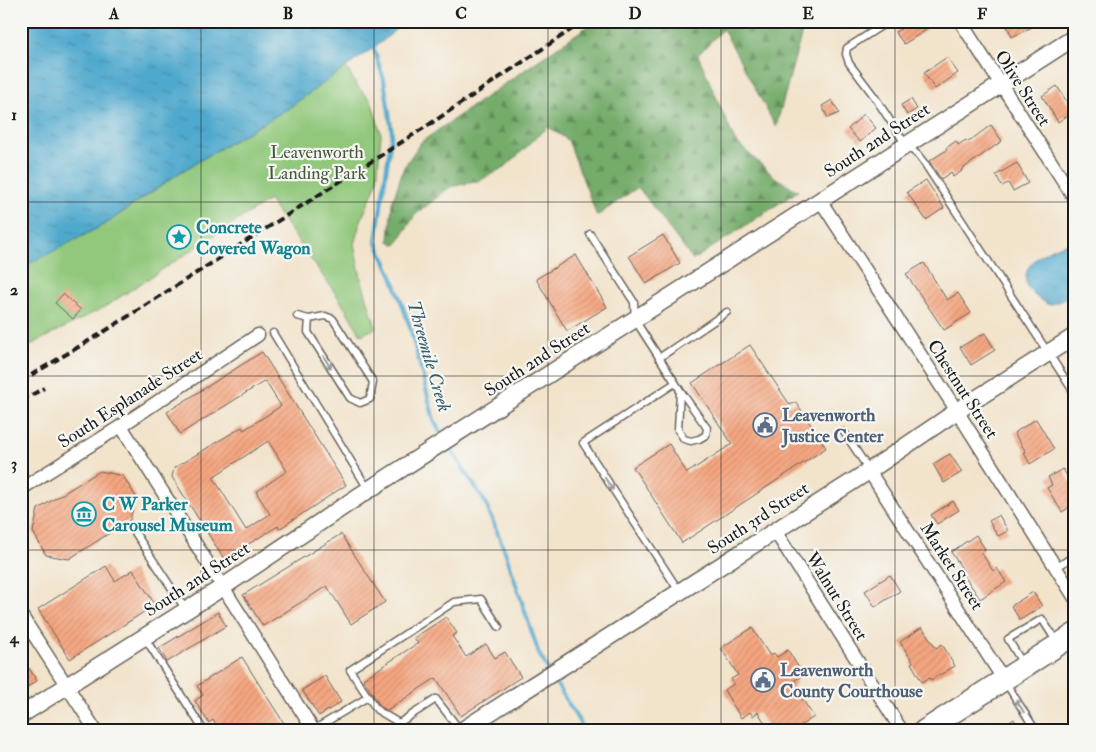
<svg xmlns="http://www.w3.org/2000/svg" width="1096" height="752" font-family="'IM FELL Double Pica',serif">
<defs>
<pattern id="forest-firs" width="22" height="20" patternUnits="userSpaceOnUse" patternTransform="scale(1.25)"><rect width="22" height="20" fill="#74ac6b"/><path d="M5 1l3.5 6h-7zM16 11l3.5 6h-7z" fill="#5e8b57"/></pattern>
<pattern id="water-ripples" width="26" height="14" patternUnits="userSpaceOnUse" patternTransform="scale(1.25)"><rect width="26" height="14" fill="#50a9ce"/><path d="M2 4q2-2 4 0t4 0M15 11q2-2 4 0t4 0" fill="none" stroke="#4289a6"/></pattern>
<pattern id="building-hatch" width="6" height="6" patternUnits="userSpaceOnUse" patternTransform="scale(1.25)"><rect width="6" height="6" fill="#f5a680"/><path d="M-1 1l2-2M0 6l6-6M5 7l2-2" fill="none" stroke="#d18e6e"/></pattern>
</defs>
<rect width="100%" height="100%" fill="#f6f6f2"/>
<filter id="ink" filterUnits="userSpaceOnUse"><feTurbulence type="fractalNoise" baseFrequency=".02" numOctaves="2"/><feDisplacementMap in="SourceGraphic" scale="10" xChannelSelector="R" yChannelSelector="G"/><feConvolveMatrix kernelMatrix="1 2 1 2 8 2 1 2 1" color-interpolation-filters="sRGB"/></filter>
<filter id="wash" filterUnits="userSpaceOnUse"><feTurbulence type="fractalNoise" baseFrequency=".0096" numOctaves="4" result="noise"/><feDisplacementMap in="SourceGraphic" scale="20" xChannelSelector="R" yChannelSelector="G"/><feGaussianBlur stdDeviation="1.12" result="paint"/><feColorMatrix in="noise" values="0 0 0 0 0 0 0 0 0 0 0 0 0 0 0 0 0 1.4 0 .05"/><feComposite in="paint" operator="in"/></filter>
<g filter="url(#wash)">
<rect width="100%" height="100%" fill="#f2e3cb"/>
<path fill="url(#forest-firs)" stroke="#486444" d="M595 21H805L776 127 723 29 698 55 735 141 776 178 798 191 693 260 638 187 597 216 568 140 548 127 506 166 479 181 450 187 415 215 396 245 389 241 392 203 404 167 421 142Z"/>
<path fill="#91c87b" stroke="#56724c" d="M346 67 357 86 371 100 381 134 377 182 360 223 354 244 361 278 376 328 361 335 340 300 269 200 103 308 40 340 21 351V268L107 223 182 171 287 109Z"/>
<g fill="url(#water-ripples)" stroke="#366275">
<path d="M21 21H405L383 41 287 109 182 171 107 223 21 268Z"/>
<path d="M1070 243 1075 247V291L1063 300 1049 305C1042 301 1035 297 1030 291 1013 265 1050 247 1070 243Z"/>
</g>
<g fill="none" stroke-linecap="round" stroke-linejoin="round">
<g stroke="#50a9ce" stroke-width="4">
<path d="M372 43 384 80 392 132 376 241 392 276 410 327 434 420 443 438"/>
<path d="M447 444 485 502 506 554 539 654 549 671"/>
<path d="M552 677 585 731"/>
</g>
</g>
<g id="blocks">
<g fill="url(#building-hatch)" fill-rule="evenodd">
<path d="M896 21H920L926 30 904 44 895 32 901 29Z"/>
<path d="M1005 21H1044L1012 37Z"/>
<path d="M947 57 958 73 935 89 924 73Z"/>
<path d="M1057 86 1073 112 1058 122 1042 96Z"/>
<path d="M911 99 917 109 907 115 901 105Z"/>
<path d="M832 100 839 113 828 118 822 106Z"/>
<path d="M864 114 876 128 860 142 848 129Z"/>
<path d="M991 125 1002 141 961 170 962 171 953 177 951 172 941 179 929 161 947 150 946 148 956 141 958 145 966 140 968 142Z"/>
<path d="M1017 163 1028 183 1013 191 1008 183 1002 186 996 175Z"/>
<path d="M926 180 944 208 926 220 907 192Z"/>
<path d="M663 235 680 263 646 284 629 256Z"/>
<path d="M576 255 607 307 567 331 536 279Z"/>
<path d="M924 263 947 300 958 293 971 313 944 330 906 274Z"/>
<path d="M63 294 81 310 73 319 55 303Z"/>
<path d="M985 333 995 350 971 365 960 347Z"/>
<path d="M750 345 790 405 796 402 826 448 682 543 633 467 669 444 687 473 732 444 692 383Z"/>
<path d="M262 352 346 485 279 529 278 526 224 559 172 477 174 468 242 427 244 430 281 406 265 381 180 434 167 412ZM268 441 287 471 256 492 270 514 246 530 213 477Z"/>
<path d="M1036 419 1054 449 1030 464 1024 453 1026 452 1014 433Z"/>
<path d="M950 454 962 472 944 483 933 464Z"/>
<path d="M1063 469 1075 490V504L1062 512 1047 488 1052 485 1048 477Z"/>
<path d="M100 471 123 476 136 497 130 520 69 559 46 555 33 532 38 509Z"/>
<path d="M953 501 959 510 937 524 931 515Z"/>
<path d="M999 515 1008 531 998 536 989 521Z"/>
<path d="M341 534 385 602 351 624 327 586 263 626 243 595Z"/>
<path d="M976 535 985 549 981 552 993 571 997 568 1006 582 980 599 961 571 963 570 951 552Z"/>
<path d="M106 566 115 581 133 570 155 605 70 659 38 609Z"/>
<path d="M890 575 900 591 875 607 865 591Z"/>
<path d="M1033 592 1042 606 1020 620 1011 606Z"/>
<path d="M218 612 226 626 167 662 159 648Z"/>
<path d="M446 617 457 633 452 636 466 657 486 644 495 658 505 652 521 677 461 716 436 678 387 710 381 707 363 679 418 643 414 638Z"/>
<path d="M922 627 936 648 942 644 955 666 931 680 929 678 922 682 911 663 913 662 900 642Z"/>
<path d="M752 628 770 656 774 653 777 657 788 650 803 675 795 680 796 683 793 685 814 717 792 731H770L758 712 753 716 750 712 741 718 724 690 734 684 731 679 738 675 721 648Z"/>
<path d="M242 657 262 689 289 731H220L213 720 209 723 195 701 203 695 197 686Z"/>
<path d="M29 668 37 681 21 691V673Z"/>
<path d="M325 676 341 702 319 716 302 690Z"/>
<path d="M1014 719 1021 731H996Z"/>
</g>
</g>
</g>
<g filter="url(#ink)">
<use href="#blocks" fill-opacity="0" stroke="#676259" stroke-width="1"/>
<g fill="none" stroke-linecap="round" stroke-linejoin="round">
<g stroke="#676259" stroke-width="9">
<g id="service">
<path d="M889 21 847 48 846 54 849 63 874 96 906 145 918 155 925 164 1075 394"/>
<path d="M590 234 634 302 635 320 680 390 678 430 684 439 691 441 699 439 706 435 707 428 680 390"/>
<path d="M297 316 309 319 325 316 333 319 373 382 370 399 360 403 350 398 308 332 309 319"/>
<path d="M273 333 368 489"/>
<path d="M659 358 727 312"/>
<path d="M675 383 583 443 679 591"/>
<path d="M844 432 869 470"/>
<path d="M132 528 186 610"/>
<path d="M1056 568 1075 555"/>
<path d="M145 638 204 731"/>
<path d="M1023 664 1008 639 1042 619 1056 641"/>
<path d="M1006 683 1036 731"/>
<path d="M368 697 377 710 399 723 436 699 460 730"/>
<path d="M480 719 488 731"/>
<path d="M313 730 368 697 350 670 454 602 481 599 499 627"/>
</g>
</g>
<g stroke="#676259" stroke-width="15">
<g id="minor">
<path d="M960 21 1075 199"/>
<path d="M820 200 957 411 1075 598"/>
<path d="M121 426 314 731"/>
<path d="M869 471 1004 680"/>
<path d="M21 489 121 426 258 335"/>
<path d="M775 531 902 731"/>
<path d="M21 615 96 731"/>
</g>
</g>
<g stroke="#676259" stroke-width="19">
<g id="tertiary">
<path d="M21 715 223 587 359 496 1075 37"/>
<path d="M461 731 775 531 869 471 957 411 1075 336"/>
</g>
</g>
<g stroke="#676259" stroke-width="24">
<path id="trunk" d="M924 731 1075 634"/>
</g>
<use href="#service" stroke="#fff" stroke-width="6"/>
<use href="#minor" stroke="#fff" stroke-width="12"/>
<use href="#tertiary" stroke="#fff" stroke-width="16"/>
<use href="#trunk" stroke="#fff" stroke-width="21"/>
<g stroke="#1c1c1c" stroke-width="4" stroke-dasharray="8 4" stroke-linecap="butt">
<path d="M21 381 102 333 427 126 584 21"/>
<path d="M21 401 44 388"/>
</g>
</g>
<defs><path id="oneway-shaft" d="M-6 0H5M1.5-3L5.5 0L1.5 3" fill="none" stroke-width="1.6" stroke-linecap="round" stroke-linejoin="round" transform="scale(1.25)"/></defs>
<g stroke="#999">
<use href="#oneway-shaft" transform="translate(327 362) rotate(58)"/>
<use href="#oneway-shaft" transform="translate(609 484) rotate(57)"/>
<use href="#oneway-shaft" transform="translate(1020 706) rotate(-122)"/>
</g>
</g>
<path fill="none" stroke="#1c1c1c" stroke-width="1" stroke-opacity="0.55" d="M201 21V731M374 21V731M548 21V731M721 21V731M895 21V731M21 202H1075M21 376H1075M21 550H1075"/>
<defs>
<g id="sight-ring" transform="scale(1.25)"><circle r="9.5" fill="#f6f6f2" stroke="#0f9aa8" stroke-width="1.5"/><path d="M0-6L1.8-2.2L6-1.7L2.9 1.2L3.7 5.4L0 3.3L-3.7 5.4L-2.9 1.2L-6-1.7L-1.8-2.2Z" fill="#0f9aa8"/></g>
<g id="civic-ring" transform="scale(1.25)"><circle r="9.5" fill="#f6f6f2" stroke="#5c6f8a" stroke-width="1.5"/><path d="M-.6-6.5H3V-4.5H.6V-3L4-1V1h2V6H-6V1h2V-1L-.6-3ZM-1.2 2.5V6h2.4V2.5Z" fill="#5c6f8a"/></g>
<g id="museum-ring" transform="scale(1.25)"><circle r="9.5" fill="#f6f6f2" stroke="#0f9aa8" stroke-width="1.5"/><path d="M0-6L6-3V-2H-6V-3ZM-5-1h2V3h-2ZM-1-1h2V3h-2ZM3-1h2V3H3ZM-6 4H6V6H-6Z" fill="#0f9aa8"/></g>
</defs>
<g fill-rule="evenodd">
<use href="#sight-ring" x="179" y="237"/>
<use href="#civic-ring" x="765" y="425"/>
<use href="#museum-ring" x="84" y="514"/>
<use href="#civic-ring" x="763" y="680"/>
</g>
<g text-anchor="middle" stroke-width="4.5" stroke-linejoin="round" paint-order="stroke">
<g font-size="18" fill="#1c1c1c" stroke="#f6f6f2">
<text transform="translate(1023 88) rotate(57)" y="6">Olive Street</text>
<text transform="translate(877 140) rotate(-33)" y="6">South 2nd Street</text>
<text transform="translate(537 359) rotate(-33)" y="6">South 2nd Street</text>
<text transform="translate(963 389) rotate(57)" y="6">Chestnut Street</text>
<text transform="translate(130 398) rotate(-33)" y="6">South Esplanade Street</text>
<text transform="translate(758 518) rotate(-33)" y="6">South 3rd Street</text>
<text transform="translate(952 566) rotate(57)" y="6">Market Street</text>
<text transform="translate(197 579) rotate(-33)" y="6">South 2nd Street</text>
<text transform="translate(837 596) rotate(58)" y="6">Walnut Street</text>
</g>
<g font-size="18" fill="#45583d" stroke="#f6f6f2">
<text x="317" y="158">Leavenworth<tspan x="317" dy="21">Landing Park</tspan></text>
</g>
<g font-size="18" font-weight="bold" fill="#0d838f" stroke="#f6f6f2" text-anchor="start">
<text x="196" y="233">Concrete<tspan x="196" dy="21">Covered Wagon</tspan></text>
<text x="102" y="510">C W Parker<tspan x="102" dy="21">Carousel Museum</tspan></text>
</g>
<g font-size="18" font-weight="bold" fill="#4e5e75" stroke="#f6f6f2" text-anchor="start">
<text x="782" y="421">Leavenworth<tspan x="782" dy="21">Justice Center</tspan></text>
<text x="780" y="676">Leavenworth<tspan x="780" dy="21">County Courthouse</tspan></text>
</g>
<g font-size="19" font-style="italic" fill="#335b6c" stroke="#f6f6f2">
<text transform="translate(430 356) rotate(74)" y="7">Threemile Creek</text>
</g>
</g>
<rect width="1096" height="752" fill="none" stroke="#f6f6f2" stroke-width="55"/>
<rect x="28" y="28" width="1040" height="696" fill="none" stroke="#1c1c1c" stroke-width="2"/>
<g font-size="16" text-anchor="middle" font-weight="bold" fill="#1c1c1c">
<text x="114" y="19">A</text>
<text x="288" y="19">B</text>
<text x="461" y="19">C</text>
<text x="635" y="19">D</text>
<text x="808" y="19">E</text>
<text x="982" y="19">F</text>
<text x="14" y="120">1</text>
<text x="14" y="295">2</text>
<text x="14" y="469">3</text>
<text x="14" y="643">4</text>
</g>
</svg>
